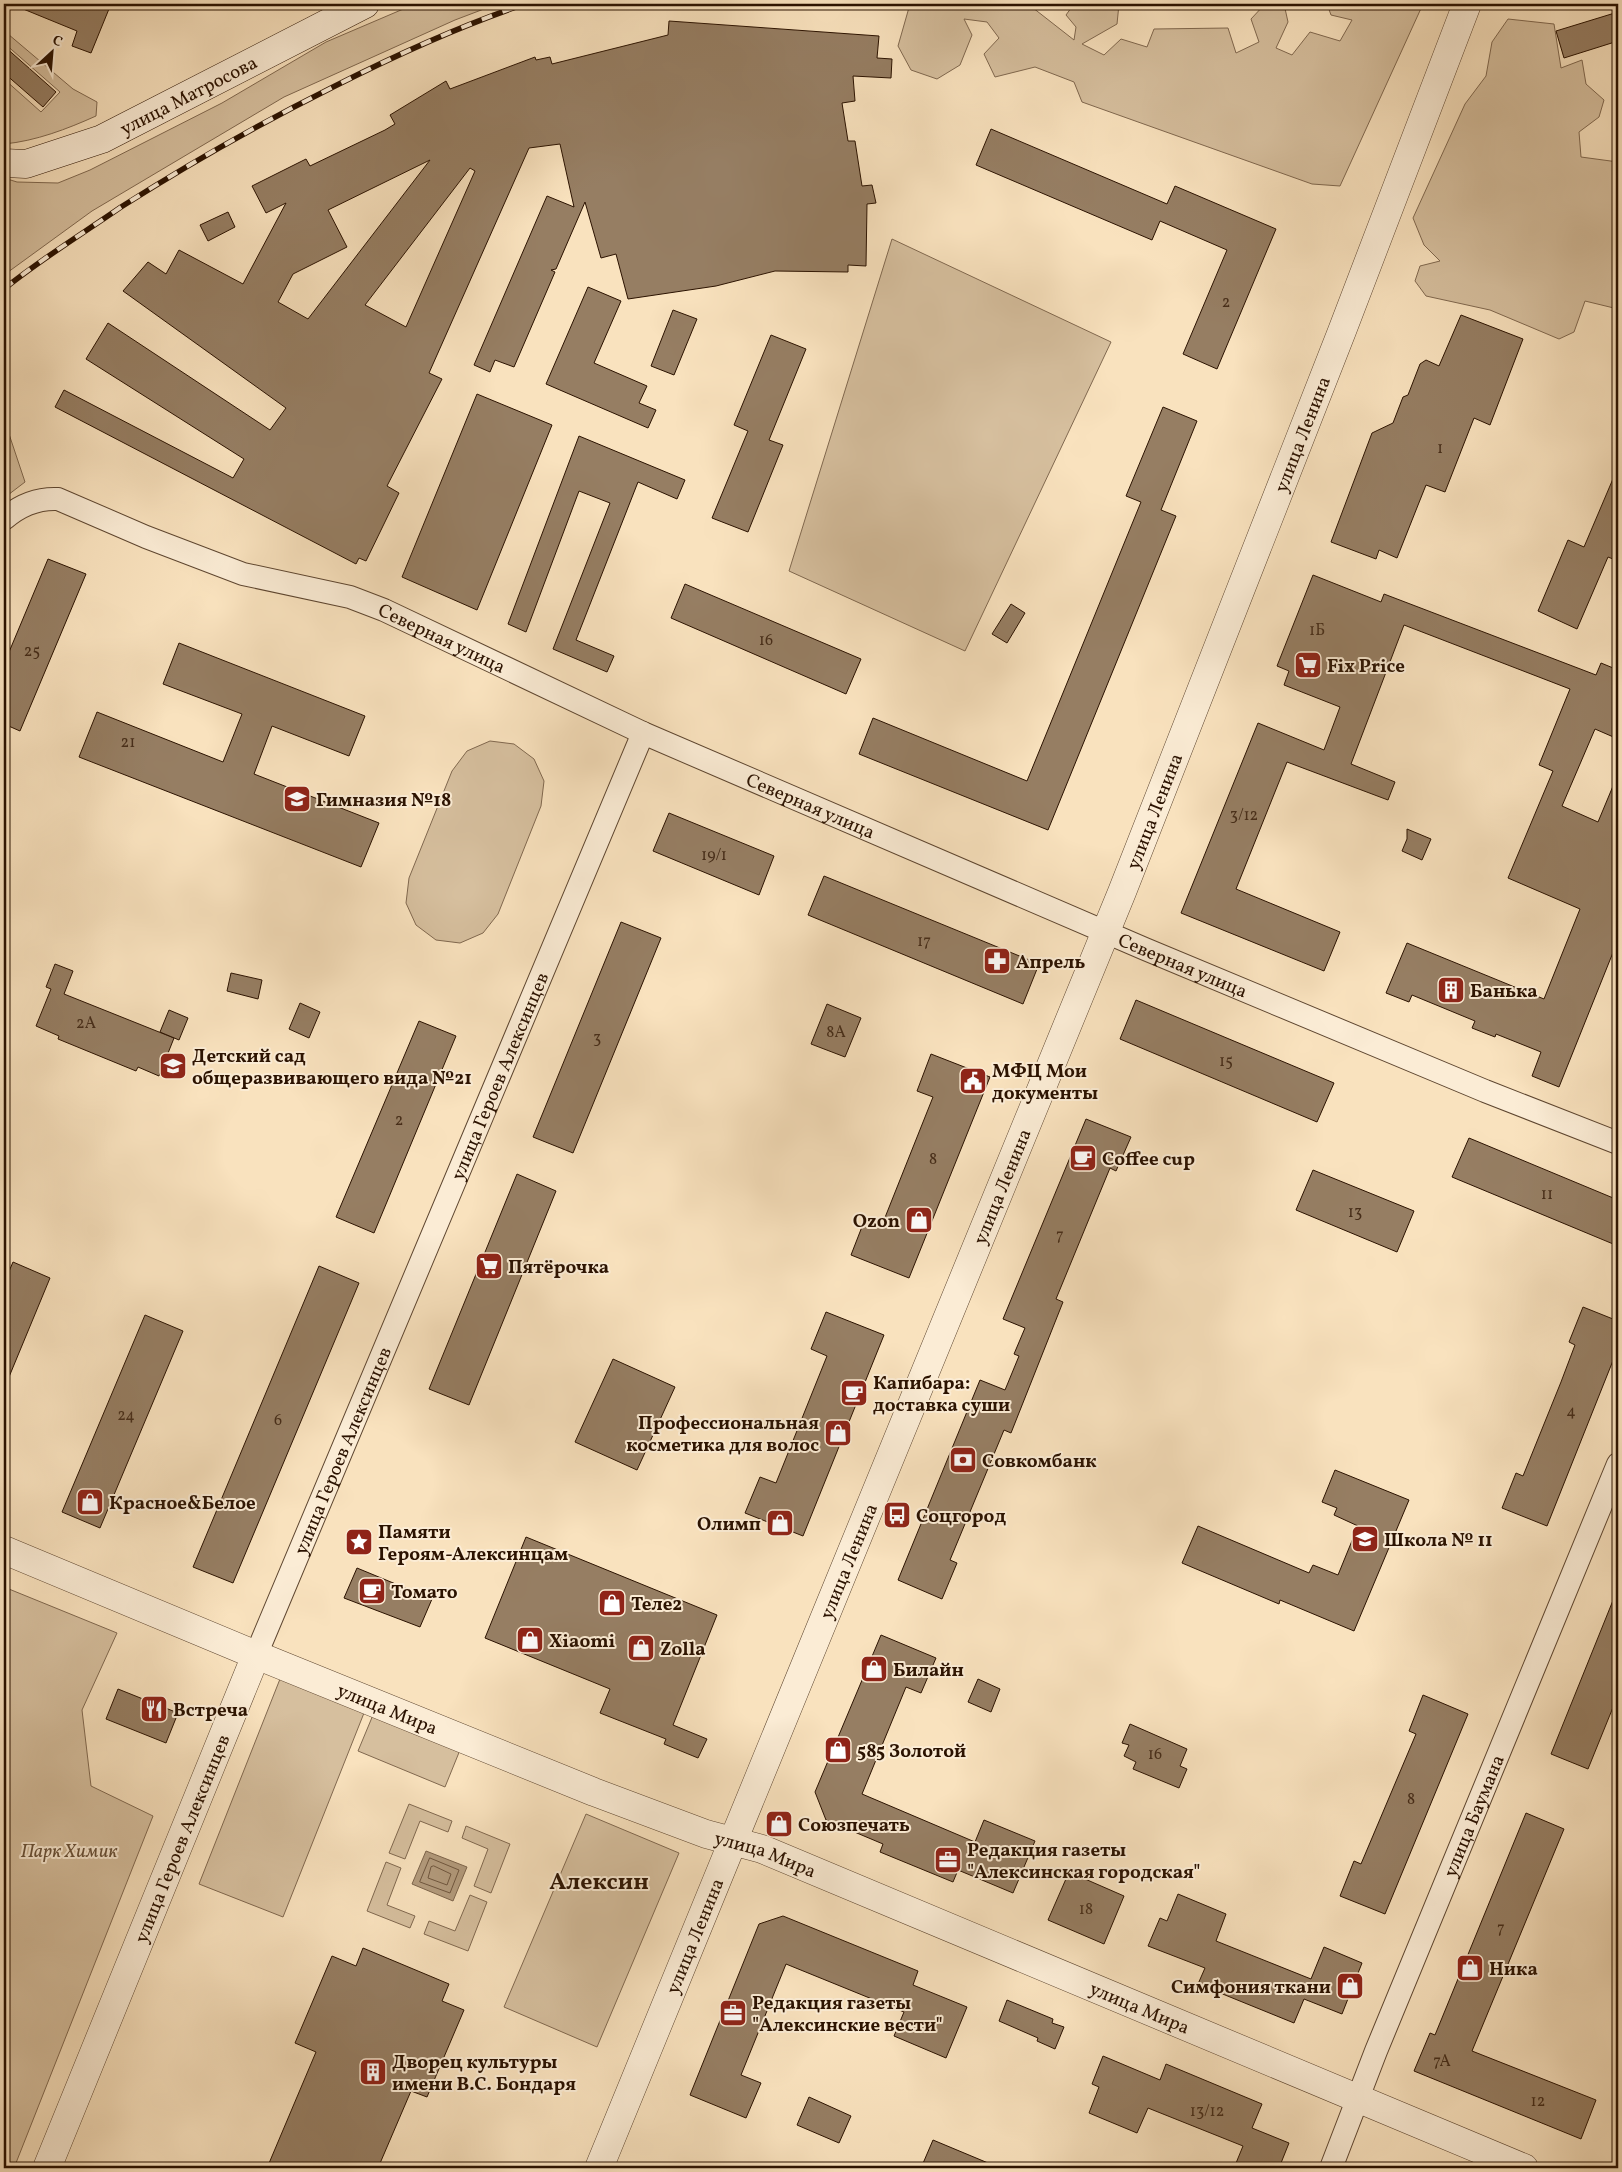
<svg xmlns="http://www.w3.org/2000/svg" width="1622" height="2172" font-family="Vollkorn,serif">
<rect width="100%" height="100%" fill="#f9e2be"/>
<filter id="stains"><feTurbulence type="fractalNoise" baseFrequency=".004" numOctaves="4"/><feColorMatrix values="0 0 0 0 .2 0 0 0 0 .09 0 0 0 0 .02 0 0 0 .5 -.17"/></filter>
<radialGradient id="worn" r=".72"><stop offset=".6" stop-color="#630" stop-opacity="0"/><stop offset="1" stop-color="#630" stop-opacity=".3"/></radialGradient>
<g fill="#d6bf9e" stroke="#80684f">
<path d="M415 4H497L455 20 284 97 92 211 4 275V178L17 182 58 183 90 170 222 103 326 42Z"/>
<path d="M910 4H1028L1074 40 1076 27 1066 15 1074 4H1119L1117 24 1082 44 1104 55 1121 39 1147 47 1154 29 1228 28 1236 53 1259 42 1251 19 1265 4H1284L1288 22 1276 48 1292 55 1310 32 1340 41 1352 20 1331 15 1327 4H1423L1340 186 1312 184 1082 102 1074 82 1035 67 995 77 984 54 999 38 987 22 964 19 972 35 960 65 937 79 911 70 898 46Z"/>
<path d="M1508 19 1554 24 1561 68 1582 60 1586 84 1604 100 1599 117 1579 132 1581 157 1618 162V309L1585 301 1574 332 1559 339 1490 310 1426 296 1415 281 1420 266 1440 261 1424 245 1413 218 1465 104 1486 76 1492 42Z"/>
<path d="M4 33 8 34 73 89 97 102 96 116C67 129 36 141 4 144V125L9 116 4 111V79L41 112 60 92 4 43Z"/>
<path d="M892 239 1111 342 965 651 789 571Z"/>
<path d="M4 419 25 482 4 498Z"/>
<path d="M490 741 514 744 534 759 544 781 541 806 498 914 483 933 460 943 436 940 416 925 406 903 409 878 452 771 467 751Z"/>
<path d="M4 1587 117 1633 82 1710 91 1786 153 1816 14 2168H4Z"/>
<path d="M280 1679 364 1713 283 1917 199 1884Z"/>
<path d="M373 1715 460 1750 445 1787 358 1751Z"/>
<path d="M409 1804 452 1821 448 1832 420 1821 405 1859 389 1853Z"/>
<path d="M586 1814 679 1853 597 2047 504 2007Z"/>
<path d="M466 1826 510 1844 491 1893 474 1886 488 1849 462 1838Z"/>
<path d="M386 1862 401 1868 387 1905 415 1916 410 1928 367 1911Z"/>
<path d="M470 1895 487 1902 468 1951 424 1934 429 1921 455 1931Z"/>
</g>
<path fill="#b39b7d" stroke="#7d644b" d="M426 1851 467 1867 453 1901 412 1884Z"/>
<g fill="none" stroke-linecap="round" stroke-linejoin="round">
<g stroke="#6f563e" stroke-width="1">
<path d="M430 1858 459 1870 450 1893 420 1882Z"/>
<path d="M434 1866 451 1874 447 1885 428 1878 431 1867Z"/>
</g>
</g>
<g fill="#967e63" stroke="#2b1200" fill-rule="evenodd">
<path d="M11 4H111L91 53 72 46 77 31Z"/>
<path d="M1618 12V41L1564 58 1556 31Z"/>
<path d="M669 21 879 36 877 58 892 59 891 78 853 76 855 101 842 103 848 141H855L862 186 872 185 876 203 867 204 866 266 848 265V272L775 271 716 286 628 299 616 254 601 258 585 202 556 269 551 270 555 272 514 367 495 360 490 372 474 365 547 196 574 207 560 144 529 148 429 373 442 379 387 486 399 493 366 561 359 558 356 564 55 407 64 390 233 478 244 459 86 359 108 323 270 430 286 408 123 291 148 262 166 274 179 250 243 284 286 203 266 213 252 186 306 159 310 166 385 130 395 124 390 115 446 81 450 89 535 57 536 60 550 57 552 64 668 35ZM430 160 308 319 278 302 293 274 347 247 328 210ZM470 168 475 171 406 327 365 305Z"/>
<path d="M4 46 56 92 43 107 4 73Z"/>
<path d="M991 129 1167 204 1175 186 1276 229 1217 369 1183 354 1227 250 1160 221 1152 240 976 165Z"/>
<path d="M228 212 235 227 208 241 200 225Z"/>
<path d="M588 287 621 301 594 363 647 386 639 403 656 410 648 428 546 384Z"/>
<path d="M673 310 697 319 674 375 651 366Z"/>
<path d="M1461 315 1523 339 1490 425 1474 418 1445 492 1426 485 1397 558 1379 550 1376 559 1331 542 1372 433 1393 423 1403 397 1408 395 1420 364 1426 360 1439 366Z"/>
<path d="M771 335 806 349 769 440 783 445 748 532 712 518 748 431 734 425Z"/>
<path d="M477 394 552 425 477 610 402 577Z"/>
<path d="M1163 407 1197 421 1161 510 1176 516 1048 830 859 754 873 718 1027 781 1141 502 1126 496Z"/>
<path d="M579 436 685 480 677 499 638 482 576 640 614 656 607 672 553 649 610 503 579 491 526 632 508 624Z"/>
<path d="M1618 467V561L1608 557 1577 629 1538 611 1568 540 1584 547Z"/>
<path d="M48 559 86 574 20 731 4 724V664Z"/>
<path d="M1313 575 1381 602 1384 594 1596 675 1601 663 1618 670V739L1595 729 1562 806 1598 822 1618 774V940L1559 1087 1532 1076 1541 1052 1496 1034 1495 1037 1472 1028 1475 1021 1412 995 1409 1002 1386 993 1407 943 1544 999 1580 909 1508 878 1553 771 1539 765 1570 689 1404 625 1351 764 1395 782 1388 800 1287 762 1236 889 1340 932 1324 971 1181 913 1258 723 1324 750 1340 707 1284 685 1289 671 1277 666Z"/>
<path d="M685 584 861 659 846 694 671 618Z"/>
<path d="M1011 604 1025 613 1007 643 992 634Z"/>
<path d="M179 643 365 716 349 756 272 726 254 774 379 823 361 867 79 757 97 712 223 762 242 714 163 684Z"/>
<path d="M669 813 774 856 759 895 653 851Z"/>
<path d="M1407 829 1431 839 1422 860 1402 851 1407 839Z"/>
<path d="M824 876 1039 964 1023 1004 808 915Z"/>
<path d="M621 922 661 938 573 1153 533 1137Z"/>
<path d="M55 964 73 971 64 994 174 1038 159 1076 138 1067 136 1071 58 1039 59 1036 36 1026 51 989 46 987Z"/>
<path d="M231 973 262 980 258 999 227 991Z"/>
<path d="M1136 1000 1334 1083 1317 1122 1120 1039Z"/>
<path d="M300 1003 320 1012 309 1038 289 1029Z"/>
<path d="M827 1004 861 1018 845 1057 811 1044Z"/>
<path d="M169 1010 188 1018 179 1040 160 1032Z"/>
<path d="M419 1021 456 1036 374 1233 336 1217Z"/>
<path d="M931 1054 990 1077 909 1278 851 1255 865 1219 882 1225 933 1097 917 1091Z"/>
<path d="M1086 1119 1131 1137 1116 1171 1110 1168 1056 1299 1063 1302 1011 1433 1004 1430 950 1560 957 1563 942 1599 898 1580 980 1380 1005 1390 1019 1356 1014 1354 1025 1328 1003 1319Z"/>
<path d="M1469 1138 1618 1200V1246L1452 1177Z"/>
<path d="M1313 1170 1414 1211 1397 1252 1296 1210Z"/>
<path d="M517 1174 556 1191 469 1405 429 1389Z"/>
<path d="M13 1262 50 1278 4 1389V1283Z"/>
<path d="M319 1266 359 1283 233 1583 193 1567Z"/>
<path d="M1583 1307 1618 1321V1348L1547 1526 1502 1508 1516 1473 1523 1476 1561 1382 1575 1345 1569 1342Z"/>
<path d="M826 1312 884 1335 803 1536 745 1513 760 1477 776 1483 827 1356 811 1349Z"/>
<path d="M145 1315 183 1331 100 1528 62 1512Z"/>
<path d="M613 1359 675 1387 637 1470 575 1442Z"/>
<path d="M1335 1470 1409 1500 1354 1631 1280 1600 1279 1604 1182 1563 1198 1526 1309 1573 1313 1565 1338 1575 1358 1526 1334 1515 1337 1508 1322 1502Z"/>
<path d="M526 1537 717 1615 673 1725 707 1739 698 1758 664 1744 666 1739 600 1713 610 1689 485 1638Z"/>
<path d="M357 1568 432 1599 420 1627 344 1598Z"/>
<path d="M1618 1588V1695L1588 1769 1551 1754Z"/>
<path d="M881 1635 936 1658 921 1693 906 1687 862 1794 975 1842 984 1820 1035 1841 1013 1893 958 1870 953 1882 880 1852 883 1844 826 1820 815 1792Z"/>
<path d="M978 1679 1000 1689 991 1712 968 1702Z"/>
<path d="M118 1689 178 1713 166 1743 106 1719Z"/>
<path d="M1423 1695 1468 1714 1385 1914 1340 1896 1354 1861 1361 1864 1416 1734 1409 1731Z"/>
<path d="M1130 1724 1187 1749 1180 1766 1187 1769 1179 1788 1133 1769 1136 1762 1124 1756 1129 1745 1122 1743Z"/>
<path d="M1526 1813 1564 1829 1472 2051 1596 2100 1581 2139 1414 2071 1430 2033 1435 2035Z"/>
<path d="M1069 1872 1124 1896 1104 1944 1048 1920Z"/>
<path d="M1178 1894 1226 1914 1216 1941 1311 1979 1324 1947 1362 1963 1342 2014 1304 1999 1294 2023 1198 1984 1205 1968 1148 1946 1160 1918 1167 1921Z"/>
<path d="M783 1916 918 1971 913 1985 967 2007 946 2058 894 2036 904 2012 786 1964 741 2075 761 2083 746 2118 690 2095 759 1924Z"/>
<path d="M363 1948 449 1984 442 2001 464 2010 427 2097 411 2091 378 2168H267L316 2052 295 2043 332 1956 356 1966Z"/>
<path d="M1007 2000 1053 2019 1052 2023 1064 2027 1055 2049 1037 2041 1038 2038 999 2021Z"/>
<path d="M1103 2056 1160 2080 1166 2064 1262 2104 1252 2128 1289 2143 1279 2168H1234L1243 2146 1148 2108 1137 2133 1089 2113 1099 2087 1092 2084Z"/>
<path d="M809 2097 851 2116 839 2143 797 2125Z"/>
<path d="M933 2140 1000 2168H921Z"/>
</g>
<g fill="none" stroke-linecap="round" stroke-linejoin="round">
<g stroke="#5e4630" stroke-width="24">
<g id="minor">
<path id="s1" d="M4 519C20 505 37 498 58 499L146 537 243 574 350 597 384 610 643 733 1145 949 1485 1091 1618 1143"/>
<path id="s2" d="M256 1655 643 733"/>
<path id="s3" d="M1331 2168 1376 2051 1618 1464"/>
</g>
</g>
<g stroke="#5e4630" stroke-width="29">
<g id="tertiary">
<path id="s4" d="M4 1550 256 1655 594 1792 706 1834 762 1849 1524 2168"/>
<path id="s5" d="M47 2168 256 1655"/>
<path id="s6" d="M599 2168 1122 892 1342 331 1467 4"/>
</g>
</g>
<g stroke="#2b1200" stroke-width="29">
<g id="secondary">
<path id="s7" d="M4 163 26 164 102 139 365 4"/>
</g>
</g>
<use href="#minor" stroke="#fbecd5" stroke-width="22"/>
<use href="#tertiary" stroke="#fbecd5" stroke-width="28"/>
<use href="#secondary" stroke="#fbecd5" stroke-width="28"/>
<g stroke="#2b1200" stroke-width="5.5">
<path id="rail" d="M4 289C41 259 82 234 121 207 190 163 261 123 335 86 396 55 460 26 525 4"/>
</g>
<use href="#rail" stroke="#fbecd5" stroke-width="4" stroke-dasharray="11" stroke-linecap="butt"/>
</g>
<defs>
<g id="supermarket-square" transform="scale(1.4375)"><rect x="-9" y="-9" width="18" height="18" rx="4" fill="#8f2418" stroke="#fbecd5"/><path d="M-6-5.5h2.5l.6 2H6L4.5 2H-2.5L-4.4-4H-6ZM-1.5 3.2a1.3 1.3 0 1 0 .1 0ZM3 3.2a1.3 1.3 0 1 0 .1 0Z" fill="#fff"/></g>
<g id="school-square" transform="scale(1.4375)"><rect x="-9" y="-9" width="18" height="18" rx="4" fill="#8f2418" stroke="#fbecd5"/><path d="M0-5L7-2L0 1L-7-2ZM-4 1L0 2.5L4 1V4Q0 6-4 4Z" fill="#fff"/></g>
<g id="pharmacy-square" transform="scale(1.4375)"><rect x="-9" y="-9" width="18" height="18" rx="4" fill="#8f2418" stroke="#fbecd5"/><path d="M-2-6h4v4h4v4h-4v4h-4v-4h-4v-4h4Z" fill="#fff"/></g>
<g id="building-square" transform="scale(1.4375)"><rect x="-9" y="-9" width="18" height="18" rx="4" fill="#8f2418" stroke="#fbecd5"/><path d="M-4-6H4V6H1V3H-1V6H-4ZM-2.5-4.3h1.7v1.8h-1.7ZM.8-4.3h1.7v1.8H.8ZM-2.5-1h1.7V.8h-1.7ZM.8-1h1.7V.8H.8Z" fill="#fff"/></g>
<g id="civic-square" transform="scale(1.4375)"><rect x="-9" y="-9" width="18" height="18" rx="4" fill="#8f2418" stroke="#fbecd5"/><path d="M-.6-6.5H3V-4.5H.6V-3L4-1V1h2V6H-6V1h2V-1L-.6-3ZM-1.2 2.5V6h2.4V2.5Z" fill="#fff"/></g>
<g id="cafe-square" transform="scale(1.4375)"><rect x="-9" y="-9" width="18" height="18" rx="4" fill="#8f2418" stroke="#fbecd5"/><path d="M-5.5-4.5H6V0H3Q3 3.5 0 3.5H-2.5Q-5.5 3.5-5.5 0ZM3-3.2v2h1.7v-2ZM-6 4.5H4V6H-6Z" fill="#fff"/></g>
<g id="shop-square" transform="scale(1.4375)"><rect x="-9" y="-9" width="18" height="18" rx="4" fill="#8f2418" stroke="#fbecd5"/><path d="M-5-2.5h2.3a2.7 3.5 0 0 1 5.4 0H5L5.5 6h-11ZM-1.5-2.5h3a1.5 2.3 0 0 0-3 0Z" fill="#fff"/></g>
<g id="bank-square" transform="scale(1.4375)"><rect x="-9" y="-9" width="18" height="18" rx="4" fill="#8f2418" stroke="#fbecd5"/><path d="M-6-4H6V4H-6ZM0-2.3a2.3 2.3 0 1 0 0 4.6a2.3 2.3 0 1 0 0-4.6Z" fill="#fff"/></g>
<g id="bus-square" transform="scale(1.4375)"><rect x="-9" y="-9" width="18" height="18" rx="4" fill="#8f2418" stroke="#fbecd5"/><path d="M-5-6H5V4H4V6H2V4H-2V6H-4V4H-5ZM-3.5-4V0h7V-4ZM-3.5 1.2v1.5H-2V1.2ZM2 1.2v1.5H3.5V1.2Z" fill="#fff"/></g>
<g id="sight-square" transform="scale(1.4375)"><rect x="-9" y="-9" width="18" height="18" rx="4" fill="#8f2418" stroke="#fbecd5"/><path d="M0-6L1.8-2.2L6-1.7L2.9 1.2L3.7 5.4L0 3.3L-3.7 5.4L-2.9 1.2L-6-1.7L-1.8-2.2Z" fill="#fff"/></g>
<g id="restaurant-square" transform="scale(1.4375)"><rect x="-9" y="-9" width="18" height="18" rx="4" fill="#8f2418" stroke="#fbecd5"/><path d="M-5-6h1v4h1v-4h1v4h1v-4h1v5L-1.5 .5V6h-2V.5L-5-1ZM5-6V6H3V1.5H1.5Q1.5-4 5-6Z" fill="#fff"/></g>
<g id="office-square" transform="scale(1.4375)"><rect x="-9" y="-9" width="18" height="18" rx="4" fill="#8f2418" stroke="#fbecd5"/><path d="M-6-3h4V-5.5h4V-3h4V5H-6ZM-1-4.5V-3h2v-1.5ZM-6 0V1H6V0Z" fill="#fff"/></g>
</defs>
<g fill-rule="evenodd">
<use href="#supermarket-square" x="1308" y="665"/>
<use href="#school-square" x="297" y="799"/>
<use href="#pharmacy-square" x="997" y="961"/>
<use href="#building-square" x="1451" y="990"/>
<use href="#school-square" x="173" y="1066"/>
<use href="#civic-square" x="973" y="1081"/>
<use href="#cafe-square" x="1083" y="1158"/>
<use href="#shop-square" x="919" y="1220"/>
<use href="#supermarket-square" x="489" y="1266"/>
<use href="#cafe-square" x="854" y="1393"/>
<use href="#shop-square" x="838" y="1433"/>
<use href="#bank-square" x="963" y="1460"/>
<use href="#shop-square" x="90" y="1502"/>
<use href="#bus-square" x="897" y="1515"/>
<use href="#shop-square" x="780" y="1523"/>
<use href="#school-square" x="1365" y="1539"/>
<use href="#sight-square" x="359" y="1542"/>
<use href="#cafe-square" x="372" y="1591"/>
<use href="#shop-square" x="612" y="1603"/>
<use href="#shop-square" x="530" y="1640"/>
<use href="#shop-square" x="641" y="1648"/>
<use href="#shop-square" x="874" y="1669"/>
<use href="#restaurant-square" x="154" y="1709"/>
<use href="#shop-square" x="838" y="1750"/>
<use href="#shop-square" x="779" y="1824"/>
<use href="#office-square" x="948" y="1860"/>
<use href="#shop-square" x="1470" y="1968"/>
<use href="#shop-square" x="1350" y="1986"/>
<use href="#office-square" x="733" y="2013"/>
<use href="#building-square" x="373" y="2072"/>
</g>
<g text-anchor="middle" stroke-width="4" stroke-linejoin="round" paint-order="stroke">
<g font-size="16" fill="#462d19">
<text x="1226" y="307">2</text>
<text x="1440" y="453">1</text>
<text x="1317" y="635">1Б</text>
<text x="766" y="645">16</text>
<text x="32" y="656">25</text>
<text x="128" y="747">21</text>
<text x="1244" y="820">3/12</text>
<text x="714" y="860">19/1</text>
<text x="924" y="946">17</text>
<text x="86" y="1028">2А</text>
<text x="836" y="1037">8А</text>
<text x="597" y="1043">3</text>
<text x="1226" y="1066">15</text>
<text x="399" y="1125">2</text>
<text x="933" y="1164">8</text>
<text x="1547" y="1199">11</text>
<text x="1355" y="1217">13</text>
<text x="1060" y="1240">7</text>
<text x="1571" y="1416">4</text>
<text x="126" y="1420">24</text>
<text x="278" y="1425">6</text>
<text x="1155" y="1759">16</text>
<text x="1411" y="1804">8</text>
<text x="1086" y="1914">18</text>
<text x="1501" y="1933">7</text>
<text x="1442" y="2066">7А</text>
<text x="1538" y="2106">12</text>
<text x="1207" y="2116">13/12</text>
</g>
<g font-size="19" fill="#2b1200" stroke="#fbecd5">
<text dy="7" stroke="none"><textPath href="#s7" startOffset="199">улица Матросова</textPath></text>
<text dy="7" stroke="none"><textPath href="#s6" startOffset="1871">улица Ленина</textPath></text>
<text dy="7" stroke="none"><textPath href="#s1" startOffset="469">Северная улица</textPath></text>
<text dy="7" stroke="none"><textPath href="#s1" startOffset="874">Северная улица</textPath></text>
<text dy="7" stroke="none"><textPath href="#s6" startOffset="1466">улица Ленина</textPath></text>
<text dy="7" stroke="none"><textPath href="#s1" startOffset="1279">Северная улица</textPath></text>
<text dy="7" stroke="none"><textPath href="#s2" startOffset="628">улица Героев Алексинцев</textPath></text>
<text dy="7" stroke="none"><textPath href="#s6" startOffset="1061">улица Ленина</textPath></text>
<text dy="7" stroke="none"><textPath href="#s2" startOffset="222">улица Героев Алексинцев</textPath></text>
<text dy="7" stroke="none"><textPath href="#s6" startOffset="656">улица Ленина</textPath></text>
<text dy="7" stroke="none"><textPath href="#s4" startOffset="415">улица Мира</textPath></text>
<text dy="7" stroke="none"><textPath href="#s3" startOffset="380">улица Баумана</textPath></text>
<text dy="7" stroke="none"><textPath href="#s5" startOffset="356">улица Героев Алексинцев</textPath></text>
<text dy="7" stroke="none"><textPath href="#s4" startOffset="820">улица Мира</textPath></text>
<text dy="7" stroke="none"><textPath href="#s6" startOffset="251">улица Ленина</textPath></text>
<text dy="7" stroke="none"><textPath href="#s4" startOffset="1225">улица Мира</textPath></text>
</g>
<g font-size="19" font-weight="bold" fill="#2b1200" stroke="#fbecd5" text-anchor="start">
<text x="1327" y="672">Fix Price</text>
<text x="316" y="806">Гимназия №18</text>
<text x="1016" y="968">Апрель</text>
<text x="1470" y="997">Банька</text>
<text x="192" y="1062">Детский сад<tspan x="192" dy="22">общеразвивающего вида №21</tspan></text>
<text x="992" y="1077">МФЦ Мои<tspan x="992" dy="22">документы</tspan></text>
<text x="1102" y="1165">Coffee cup</text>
<text x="900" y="1227" text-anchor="end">Ozon</text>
<text x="508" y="1273">Пятёрочка</text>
<text x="873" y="1389">Капибара:<tspan x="873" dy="22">доставка суши</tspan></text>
<text x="819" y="1429" text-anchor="end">Профессиональная<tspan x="819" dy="22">косметика для волос</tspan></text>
<text x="982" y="1467">Совкомбанк</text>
<text x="109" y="1509">Красное&amp;Белое</text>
<text x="916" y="1522">Соцгород</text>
<text x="761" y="1530" text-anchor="end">Олимп</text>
<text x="378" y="1538">Памяти<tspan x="378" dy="22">Героям-Алексинцам</tspan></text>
<text x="1384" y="1546">Школа № 11</text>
<text x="391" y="1598">Томато</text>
<text x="631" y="1610">Теле2</text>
<text x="549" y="1647">Xiaomi</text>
<text x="660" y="1655">Zolla</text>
<text x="893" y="1676">Билайн</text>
<text x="173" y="1716">Встреча</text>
<text x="857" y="1757">585 Золотой</text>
<text x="798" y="1831">Союзпечать</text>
<text x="967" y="1856">Редакция газеты<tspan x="967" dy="22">"Алексинская городская"</tspan></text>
<text x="1489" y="1975">Ника</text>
<text x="1331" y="1993" text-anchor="end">Симфония ткани</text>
<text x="752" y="2009">Редакция газеты<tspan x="752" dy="22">"Алексинские вести"</tspan></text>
<text x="392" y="2068">Дворец культуры<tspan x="392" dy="22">имени В.С. Бондаря</tspan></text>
</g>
<g font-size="19" font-style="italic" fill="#674f37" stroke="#fbecd5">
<text x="69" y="1857">Парк Химик</text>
</g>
<g font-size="24" font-weight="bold" fill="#2b1200" stroke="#fbecd5">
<text x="599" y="1889">Алексин</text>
</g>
</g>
<rect width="1622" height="2172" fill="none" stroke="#f9e2be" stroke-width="20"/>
<rect x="5" y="5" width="1612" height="2162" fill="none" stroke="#2b1200" stroke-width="2.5"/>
<rect x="10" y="10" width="1602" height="2152" fill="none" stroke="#2b1200"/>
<g transform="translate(52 52) rotate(26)" stroke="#fbecd5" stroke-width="4" paint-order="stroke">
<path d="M0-4L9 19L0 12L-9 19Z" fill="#2b1200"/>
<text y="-8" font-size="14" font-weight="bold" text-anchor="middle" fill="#2b1200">С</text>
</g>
<rect width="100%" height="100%" filter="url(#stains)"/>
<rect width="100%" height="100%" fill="url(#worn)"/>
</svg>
